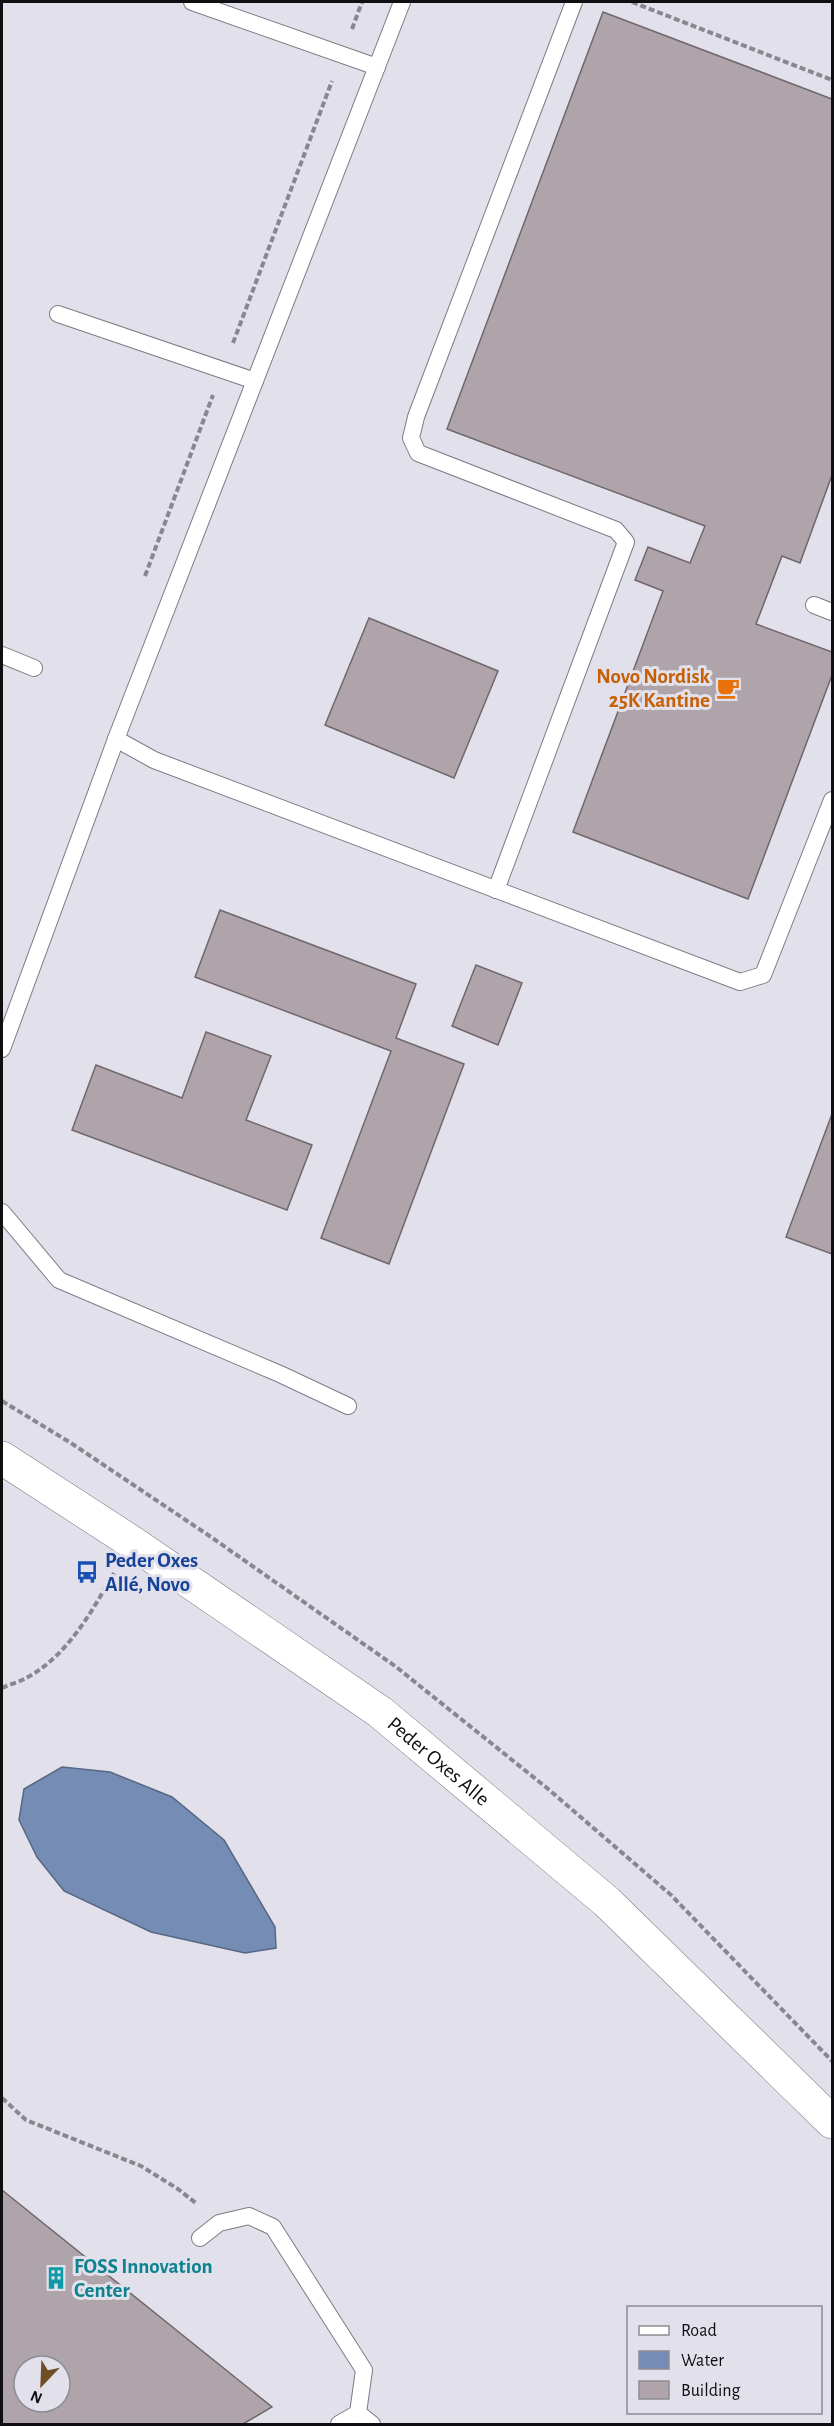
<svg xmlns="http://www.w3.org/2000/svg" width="834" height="2426" font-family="'Alegreya Sans',sans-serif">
<rect width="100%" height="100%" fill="#e1e0eb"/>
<path fill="#758db5" stroke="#566784" stroke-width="1.5" d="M62 1767 110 1772 172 1797 224 1840 275 1927 276 1948 245 1953 151 1932 64 1891 37 1857 19 1820 24 1789Z"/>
<g fill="#aea4aa" stroke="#70676d" stroke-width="1.5" fill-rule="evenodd">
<path d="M603 12 832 99V475L800 563 782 556 756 624 832 652V675L748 899 573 832 663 591 635 580 648 547 690 563 705 526 447 429Z"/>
<path d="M369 618 498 671 454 778 325 725Z"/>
<path d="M220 910 416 984 396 1038 464 1064 389 1264 321 1238 391 1051 195 977Z"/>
<path d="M476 965 522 983 498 1045 452 1026Z"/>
<path d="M206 1032 271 1056 246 1120 312 1145 287 1210 72 1130 96 1065 182 1098Z"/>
<path d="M832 1114V1254L786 1237Z"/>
<path d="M2 2190 272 2407 243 2424H2ZM24 2366H60V2402H24Z"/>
</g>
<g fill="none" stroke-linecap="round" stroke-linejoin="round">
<g stroke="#7d7c86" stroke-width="18">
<g id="lane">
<path d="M192 2 377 67"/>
<path d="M402 2 116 739 154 760 740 982 763 975 832 800"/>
<path d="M58 314 255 381"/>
<path d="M814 605 832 612"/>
<path d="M2 655 34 668"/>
<path d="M496 890 626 542 616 530 418 453 411 438 416 417 574 2"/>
<path d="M2 1049 116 739"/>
<path d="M2 1212 59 1280 280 1374 348 1406"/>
<path d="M200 2238 219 2223 249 2216 273 2227 364 2370 358 2413 339 2424"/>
<path d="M358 2413 372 2424"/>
</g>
</g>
<g stroke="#7d7c86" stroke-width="34">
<g id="secondary">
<path id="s1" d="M2 1458 133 1543 380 1712 607 1902 832 2122"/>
</g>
</g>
<g stroke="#88878f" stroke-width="4" stroke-dasharray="6 3" stroke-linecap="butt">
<path d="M632 2 832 80"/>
<path d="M352 29 362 2"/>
<path d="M233 343 332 81"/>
<path d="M145 576 213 395"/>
<path d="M2 1401 71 1443 211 1537 395 1666 547 1788 671 1895 832 2061"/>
<path d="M2 1688C10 1684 20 1682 28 1677 68 1655 92 1611 114 1573"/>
<path d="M2 2098 26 2120 141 2166 178 2189 197 2204"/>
</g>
<use href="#lane" stroke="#fff" stroke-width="16"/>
<use href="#secondary" stroke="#fff" stroke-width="33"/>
</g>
<defs>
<g id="cafe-bare" transform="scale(1.8)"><path d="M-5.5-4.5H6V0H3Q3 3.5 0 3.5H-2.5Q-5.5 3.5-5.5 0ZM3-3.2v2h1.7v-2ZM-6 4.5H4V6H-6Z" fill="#e8710a" stroke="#e1e0eb" stroke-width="2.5" paint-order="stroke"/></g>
<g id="bus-bare" transform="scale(1.8)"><path d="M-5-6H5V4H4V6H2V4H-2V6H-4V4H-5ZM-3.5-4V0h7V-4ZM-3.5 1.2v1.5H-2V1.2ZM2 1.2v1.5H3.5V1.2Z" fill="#1a4fb4" stroke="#e1e0eb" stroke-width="2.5" paint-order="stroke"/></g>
<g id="building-bare" transform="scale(1.8)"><path d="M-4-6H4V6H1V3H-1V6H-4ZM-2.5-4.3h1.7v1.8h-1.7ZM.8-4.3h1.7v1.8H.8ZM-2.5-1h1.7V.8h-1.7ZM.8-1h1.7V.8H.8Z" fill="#0f9aa8" stroke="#e1e0eb" stroke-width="2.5" paint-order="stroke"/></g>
</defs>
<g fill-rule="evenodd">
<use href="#cafe-bare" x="728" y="688"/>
<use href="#bus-bare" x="87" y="1572"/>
<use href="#building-bare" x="56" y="2278"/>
</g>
<g text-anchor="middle" stroke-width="6" stroke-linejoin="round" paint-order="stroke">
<g font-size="21" font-weight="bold" fill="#c56008" stroke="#e1e0eb" text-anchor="end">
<text x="710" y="683">Novo Nordisk<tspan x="710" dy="24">25K Kantine</tspan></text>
</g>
<g font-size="21" font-weight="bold" fill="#164399" stroke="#e1e0eb" text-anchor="start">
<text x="105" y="1567">Peder Oxes<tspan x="105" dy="24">Allé, Novo</tspan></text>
</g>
<g font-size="21" fill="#0f0f12" stroke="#e1e0eb">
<text dy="7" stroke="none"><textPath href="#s1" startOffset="532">Peder Oxes Alle</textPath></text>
</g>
<g font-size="21" font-weight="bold" fill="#0d838f" stroke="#e1e0eb" text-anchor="start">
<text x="74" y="2273">FOSS Innovation<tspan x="74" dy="24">Center</tspan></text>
</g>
</g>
<rect width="834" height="2426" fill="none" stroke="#0f0f12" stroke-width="6"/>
<rect x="627" y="2306" width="195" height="108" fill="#e1e0eb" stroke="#8d8c94" stroke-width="1.5"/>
<rect x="639" y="2326" width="30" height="9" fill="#ffffff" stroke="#8d8c94" stroke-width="1.5"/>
<text x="681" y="2336" font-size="18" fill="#0f0f12">Road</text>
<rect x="639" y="2351" width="30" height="18" fill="#758db5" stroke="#8d8c94" stroke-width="1.5"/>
<text x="681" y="2366" font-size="18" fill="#0f0f12">Water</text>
<rect x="639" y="2381" width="30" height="18" fill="#aea4aa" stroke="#8d8c94" stroke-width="1.5"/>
<text x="681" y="2396" font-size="18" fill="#0f0f12">Building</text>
<g transform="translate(42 2384) rotate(203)"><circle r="28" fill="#e1e0eb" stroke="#8d8c94" stroke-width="1.5"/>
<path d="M0-4.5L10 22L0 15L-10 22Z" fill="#6f4e25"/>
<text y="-9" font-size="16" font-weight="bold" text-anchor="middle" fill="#0f0f12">N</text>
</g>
</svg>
